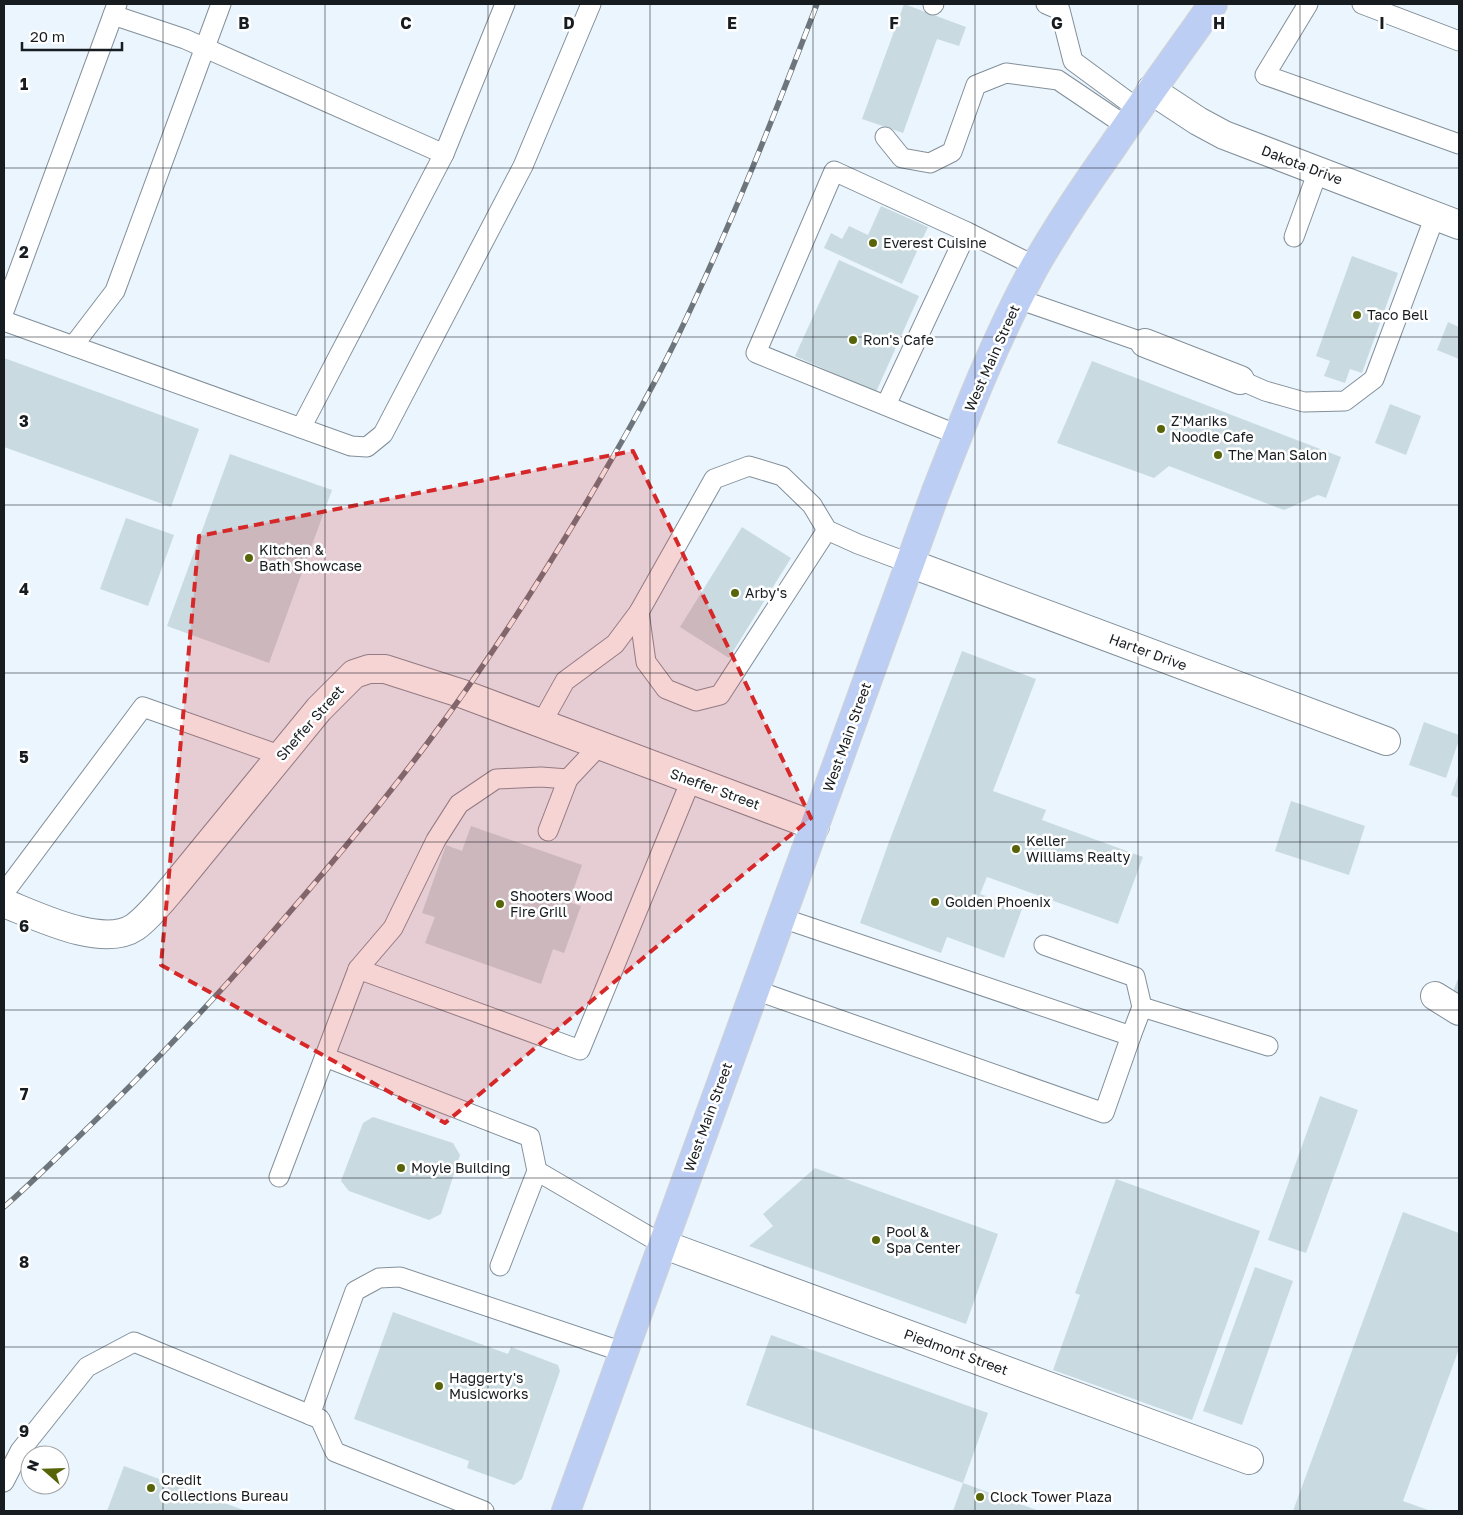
<svg xmlns="http://www.w3.org/2000/svg" width="1463" height="1515" font-family="'Golos Text',sans-serif">
<rect width="100%" height="100%" fill="#eaf5fe"/>
<g fill="#c9dbe1">
<path d="M904 4 966 27 959 46 937 39 903 133 862 119Z"/>
<path d="M881 206 928 227 902 284 824 248 831 233 842 239 849 226 868 235Z"/>
<path d="M1352 256 1398 273 1362 373 1350 369 1345 383 1324 376 1330 361 1316 356Z"/>
<path d="M839 260 919 296 876 392 795 356Z"/>
<path d="M1448 322 1459 327V359L1437 350Z"/>
<path d="M4 358 199 429 171 507 4 447Z"/>
<path d="M1092 361 1341 457 1326 498 1318 495 1284 510 1169 466 1154 478 1057 443Z"/>
<path d="M1390 404 1421 416 1406 455 1375 443Z"/>
<path d="M230 454 332 490 269 663 167 626Z"/>
<path d="M126 518 174 535 148 606 100 589Z"/>
<path d="M742 527 791 558 729 658 680 627Z"/>
<path d="M962 651 1036 679 993 791 1046 810 1042 820 1143 857 1118 924 987 877 980 894 1022 909 1004 958 947 937 941 953 860 923 889 842Z"/>
<path d="M1424 722 1459 735V740L1446 778 1409 765Z"/>
<path d="M1459 773V798L1451 795Z"/>
<path d="M1291 801 1365 826 1349 875 1275 851Z"/>
<path d="M471 826 582 865 569 902 581 906 564 953 553 949 541 984 425 943 435 917 422 913 446 845 462 851Z"/>
<path d="M1459 976V1000L1451 997Z"/>
<path d="M1320 1096 1358 1110 1306 1253 1268 1240Z"/>
<path d="M373 1117 453 1143 460 1155 441 1214 429 1220 349 1191 341 1181 363 1123Z"/>
<path d="M815 1168 998 1234 966 1324 749 1246 773 1226 763 1214Z"/>
<path d="M1116 1179 1260 1231 1192 1420 1053 1370 1080 1295 1075 1293Z"/>
<path d="M1403 1212 1459 1233V1349L1403 1501 1431 1511H1293Z"/>
<path d="M1255 1267 1293 1281 1242 1425 1203 1411Z"/>
<path d="M393 1312 508 1354 511 1347 558 1365 560 1371 522 1479 514 1485 467 1468 469 1461 354 1419Z"/>
<path d="M771 1335 988 1413 963 1483 746 1405Z"/>
<path d="M124 1466 246 1511H107Z"/>
<path d="M963 1483 1039 1511H953Z"/>
</g>
<g fill="none" stroke-linecap="round" stroke-linejoin="round">
<g stroke="#83909a" stroke-width="21">
<g id="service">
<path d="M1046 4 1060 10 1073 61 1138 109"/>
<path d="M1308 4 1265 75 1459 144"/>
<path d="M1362 4 1459 41"/>
<path d="M933 5 934 4"/>
<path d="M113 15 185 39 444 154"/>
<path d="M885 137 902 158 930 163 952 152 976 85 1006 73 1058 80 1126 126"/>
<path d="M1294 237 1318 171"/>
<path d="M1018 299 1145 343"/>
<path d="M4 311 117 4"/>
<path d="M4 321 351 446 367 447 383 434 523 166 591 4"/>
<path d="M73 346 115 291 221 4"/>
<path d="M1240 380 1265 391 1304 402 1345 401 1374 379 1435 216"/>
<path d="M886 405 967 232"/>
<path d="M301 428 444 154 505 4"/>
<path d="M958 435 756 353 834 171 967 232 1035 266"/>
<path d="M639 612 646 662 666 689 696 701 720 695 827 530"/>
<path d="M541 724 565 681 615 644 639 612 714 479 749 466 782 476 812 505 827 530 858 544 909 563"/>
<path d="M548 831 568 779"/>
<path d="M4 893 143 707 282 756"/>
<path d="M1044 945 1135 977 1142 1007 1131 1036"/>
<path d="M358 969 393 928 436 840 459 804 496 779 541 777 568 779 599 746"/>
<path d="M755 990 1104 1113 1131 1036 782 918"/>
<path d="M1142 1007 1268 1046"/>
<path d="M325 1057 530 1137 537 1171"/>
<path d="M279 1177 358 969 580 1050 691 780"/>
<path d="M500 1266 537 1171 662 1244"/>
<path d="M310 1415 355 1291 379 1278 400 1277 623 1352"/>
<path d="M4 1482 20 1451 87 1367 134 1342 320 1419 335 1452 484 1511"/>
</g>
</g>
<g stroke="#83909a" stroke-width="30">
<g id="minor">
<path d="M1145 343 1240 380"/>
<path d="M909 563 1386 741"/>
<path d="M1435 996 1459 1011"/>
<path d="M662 1244 1249 1460"/>
</g>
</g>
<g stroke="#83909a" stroke-width="30">
<g id="tertiary">
<path d="M1151 90 1198 121 1224 135 1459 225"/>
<path d="M4 903C37 916 103 949 135 927 150 916 163 899 175 885L319 709 354 674 369 669H385L463 694 815 826"/>
</g>
</g>
<g stroke="#d1d2d2" stroke-width="30">
<path id="primary" d="M566 1511 935 494C965 417 995 339 1035 266 1058 226 1084 187 1111 149 1144 100 1179 52 1213 4"/>
</g>
<use href="#service" stroke="#fff" stroke-width="19"/>
<use href="#minor" stroke="#fff" stroke-width="28"/>
<use href="#tertiary" stroke="#fff" stroke-width="28"/>
<use href="#primary" stroke="#bdcef5" stroke-width="28"/>
<g stroke="#6e767c" stroke-width="5.5">
<path id="rail" d="M4 1207C26 1188 47 1167 68 1147 136 1082 201 1014 262 944 319 879 374 814 426 745 484 668 536 587 585 505 616 452 647 399 674 344 728 233 773 119 817 4"/>
</g>
<use href="#rail" stroke="#fff" stroke-width="4" stroke-dasharray="11" stroke-linecap="butt"/>
</g>
<path fill="#d62828" fill-opacity="0.2" stroke="#d62828" stroke-width="4" stroke-dasharray="10 6" stroke-linejoin="round" d="M633 451 811 818 445 1123 161 965 199 536Z"/>
<path fill="none" stroke="#171c20" stroke-width="1" stroke-opacity="0.55" d="M163 4V1511M325 4V1511M488 4V1511M650 4V1511M813 4V1511M975 4V1511M1138 4V1511M1300 4V1511M4 168H1459M4 337H1459M4 505H1459M4 673H1459M4 842H1459M4 1010H1459M4 1178H1459M4 1347H1459"/>
<g fill="#576408" stroke="#fff" stroke-width="2">
<circle cx="873" cy="243" r="5"/>
<circle cx="1357" cy="315" r="5"/>
<circle cx="853" cy="340" r="5"/>
<circle cx="1161" cy="429" r="5"/>
<circle cx="1218" cy="455" r="5"/>
<circle cx="249" cy="558" r="5"/>
<circle cx="735" cy="593" r="5"/>
<circle cx="1016" cy="849" r="5"/>
<circle cx="935" cy="902" r="5"/>
<circle cx="500" cy="904" r="5"/>
<circle cx="401" cy="1168" r="5"/>
<circle cx="876" cy="1240" r="5"/>
<circle cx="439" cy="1386" r="5"/>
<circle cx="151" cy="1488" r="5"/>
<circle cx="980" cy="1497" r="5"/>
</g>
<g text-anchor="middle" stroke-width="5" stroke-linejoin="round" paint-order="stroke">
<g font-size="14" fill="#171c20" stroke="#fff">
<text transform="translate(1302 165) rotate(21)" y="5">Dakota Drive</text>
<text transform="translate(992 358) rotate(-66)" y="5">West Main Street</text>
<text transform="translate(1148 652) rotate(20)" y="5">Harter Drive</text>
<text transform="translate(310 723) rotate(-49)" y="5">Sheffer Street</text>
<text transform="translate(847 737) rotate(-70)" y="5">West Main Street</text>
<text transform="translate(715 789) rotate(20)" y="5">Sheffer Street</text>
<text transform="translate(708 1117) rotate(-70)" y="5">West Main Street</text>
<text transform="translate(956 1352) rotate(20)" y="5">Piedmont Street</text>
</g>
<g font-size="14" fill="#171c20" stroke="#fff" text-anchor="start">
<text x="883" y="248">Everest Cuisine</text>
<text x="1367" y="320">Taco Bell</text>
<text x="863" y="345">Ron's Cafe</text>
<text x="1171" y="426">Z'Mariks<tspan x="1171" dy="16">Noodle Cafe</tspan></text>
<text x="1228" y="460">The Man Salon</text>
<text x="259" y="555">Kitchen &amp;<tspan x="259" dy="16">Bath Showcase</tspan></text>
<text x="745" y="598">Arby's</text>
<text x="1026" y="846">Keller<tspan x="1026" dy="16">Williams Realty</tspan></text>
<text x="510" y="901">Shooters Wood<tspan x="510" dy="16">Fire Grill</tspan></text>
<text x="945" y="907">Golden Phoenix</text>
<text x="411" y="1173">Moyle Building</text>
<text x="886" y="1237">Pool &amp;<tspan x="886" dy="16">Spa Center</tspan></text>
<text x="449" y="1383">Haggerty's<tspan x="449" dy="16">Musicworks</tspan></text>
<text x="161" y="1485">Credit<tspan x="161" dy="16">Collections Bureau</tspan></text>
<text x="990" y="1502">Clock Tower Plaza</text>
</g>
</g>
<g font-size="16" text-anchor="middle" font-weight="bold" fill="#171c20" stroke="#fff" stroke-width="5" stroke-linejoin="round" paint-order="stroke">
<text x="244" y="29">B</text>
<text x="406" y="29">C</text>
<text x="569" y="29">D</text>
<text x="732" y="29">E</text>
<text x="894" y="29">F</text>
<text x="1057" y="29">G</text>
<text x="1219" y="29">H</text>
<text x="1382" y="29">I</text>
<text x="24" y="90">1</text>
<text x="24" y="258">2</text>
<text x="24" y="427">3</text>
<text x="24" y="595">4</text>
<text x="24" y="763">5</text>
<text x="24" y="932">6</text>
<text x="24" y="1100">7</text>
<text x="24" y="1268">8</text>
<text x="24" y="1437">9</text>
</g>
<rect width="1463" height="1515" fill="none" stroke="#171c20" stroke-width="10"/>
<g transform="translate(45 1470) rotate(290)"><circle r="24" fill="#ffffff" stroke="#a2a4a6"/>
<path d="M0-4L9 19L0 12L-9 19Z" fill="#576408"/>
<text y="-8" font-size="14" font-weight="bold" text-anchor="middle" fill="#171c20">N</text>
</g>
<path d="M22 42v8h100v-8" fill="none" stroke="#171c20" stroke-width="2.5"/>
<text x="30" y="42" font-size="15" fill="#171c20" stroke="#ffffff" stroke-width="4" paint-order="stroke">20 m</text>
</svg>
